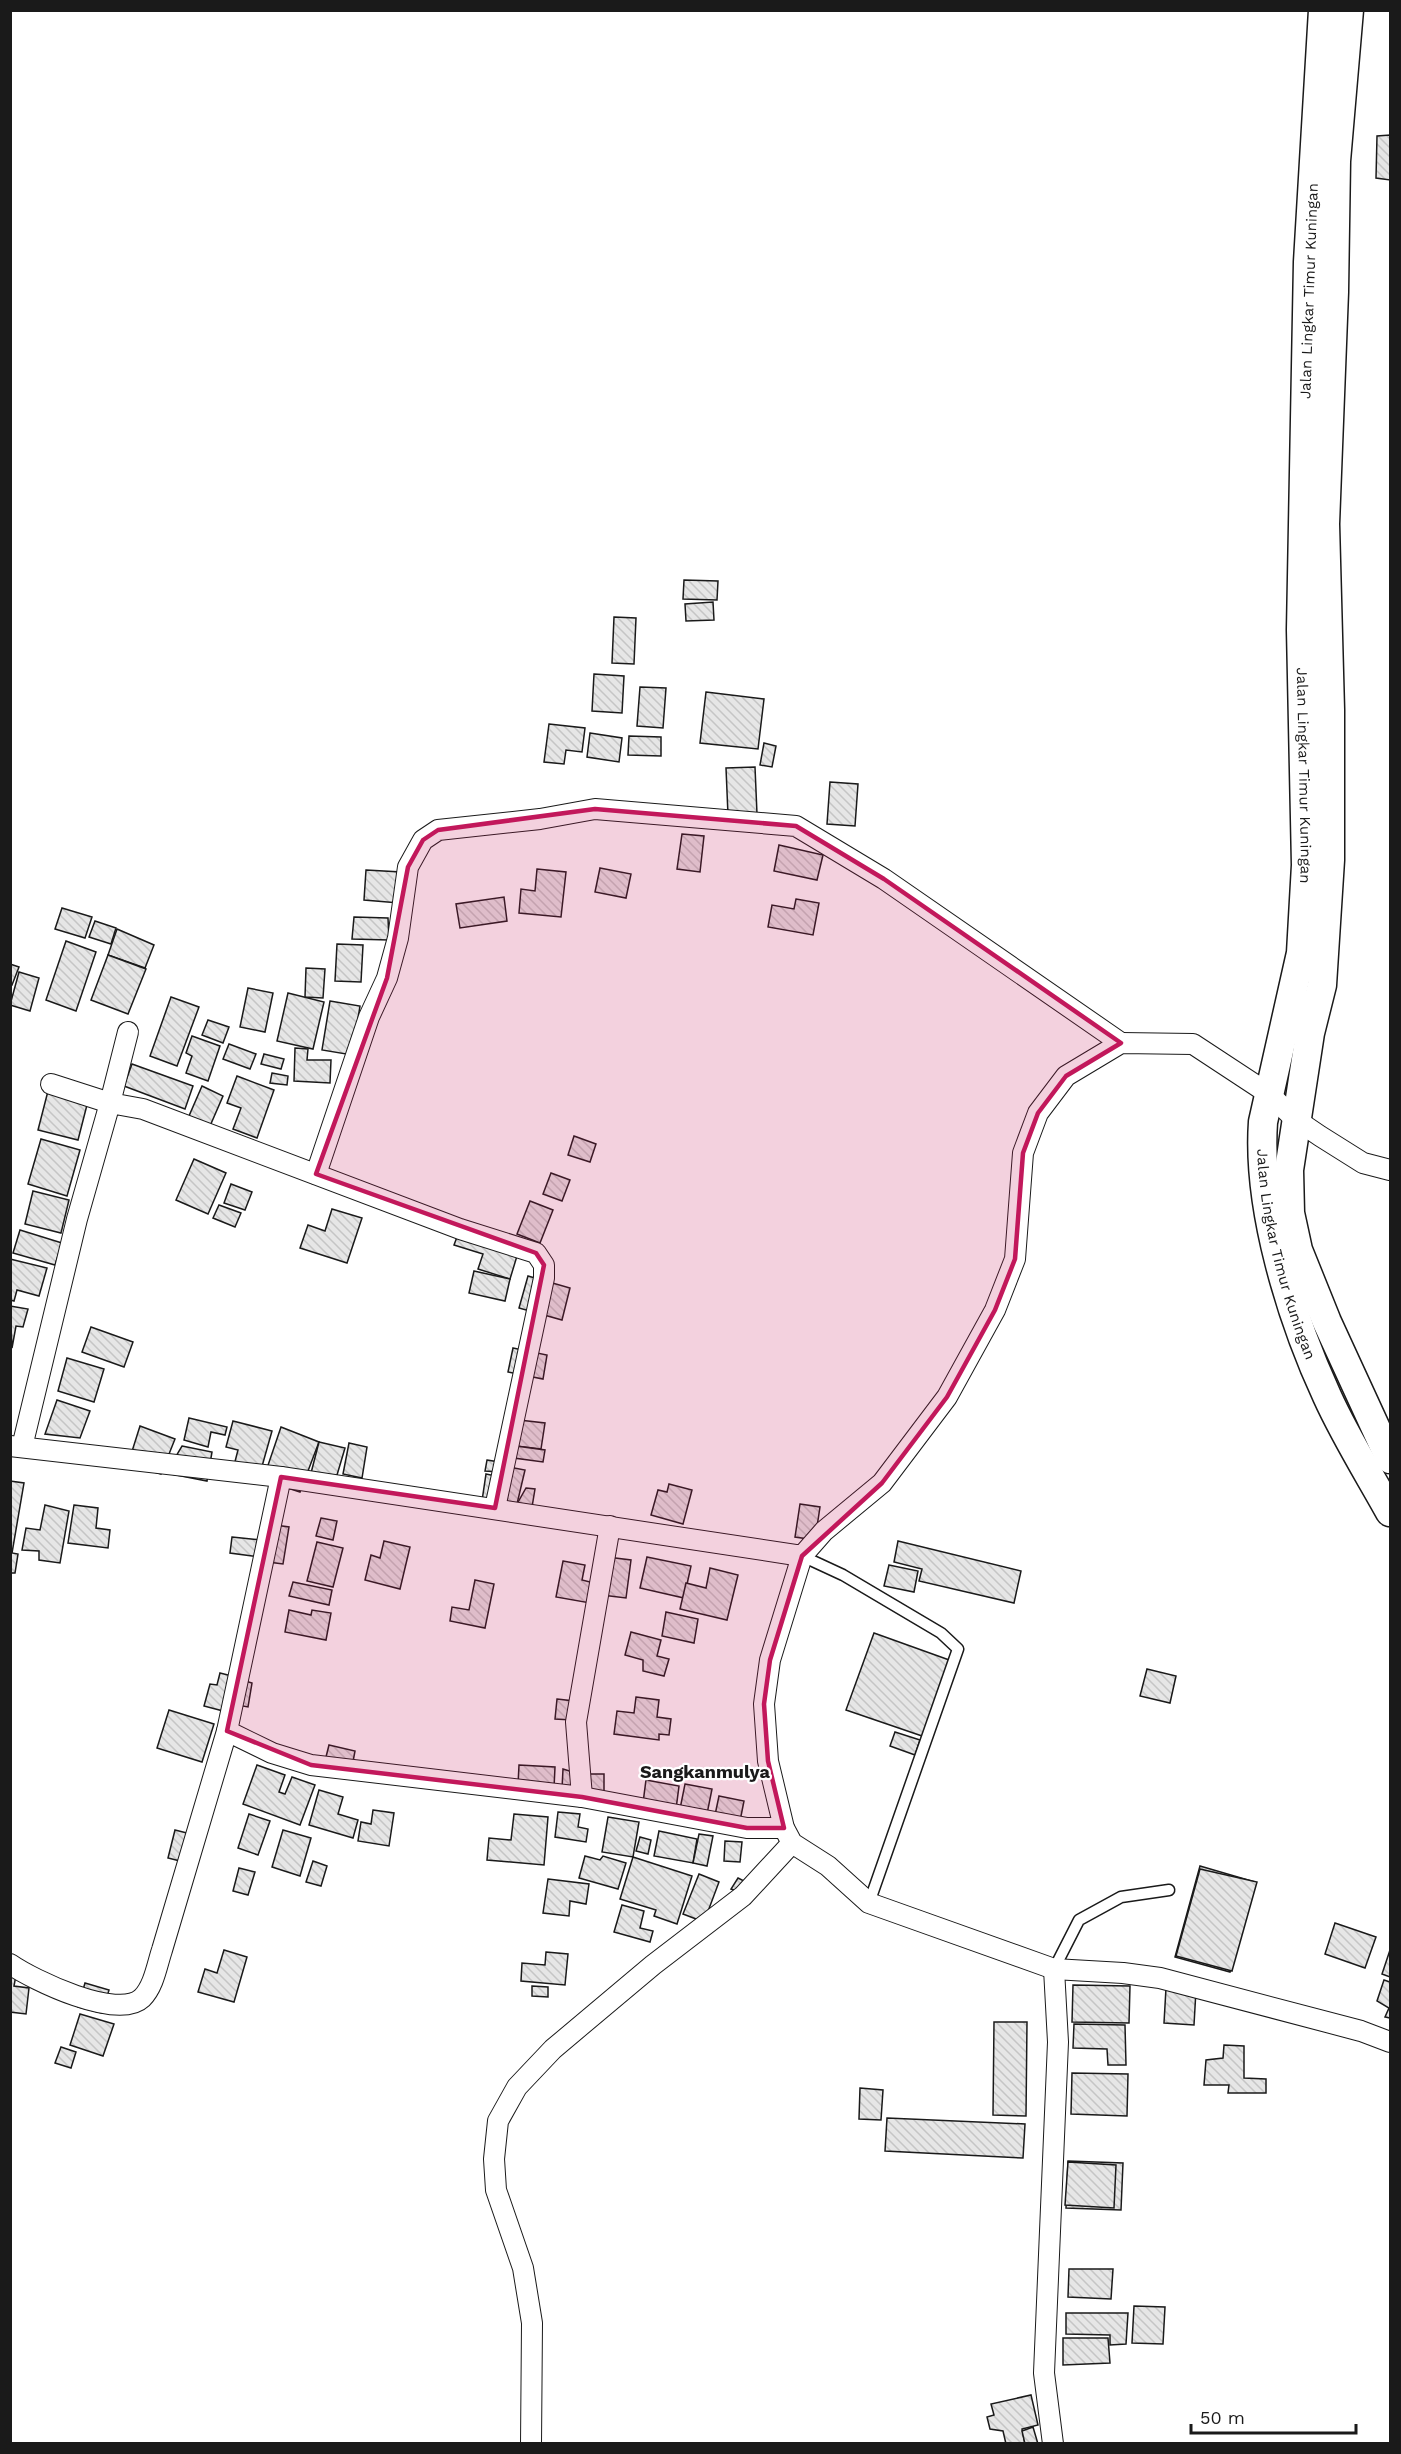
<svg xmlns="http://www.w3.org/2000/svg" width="1401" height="2454" font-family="'Work Sans',sans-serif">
<defs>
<pattern id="building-back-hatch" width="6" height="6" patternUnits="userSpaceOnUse" patternTransform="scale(1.5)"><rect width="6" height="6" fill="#e6e6e6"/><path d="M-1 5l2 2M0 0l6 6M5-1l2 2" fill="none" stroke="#c5c5c5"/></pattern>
</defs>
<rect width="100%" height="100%" fill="#fff"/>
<g fill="url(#building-back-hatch)" stroke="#1a1a1a" stroke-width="1.5">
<path d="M1390 135V180L1376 178 1377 136Z"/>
<path d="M684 580 718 581 717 600 683 599Z"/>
<path d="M713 602 714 620 686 621 685 604Z"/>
<path d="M614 617 636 618 634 664 612 663Z"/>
<path d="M594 674 624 676 622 713 592 711Z"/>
<path d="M640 687 666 688 663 728 637 726Z"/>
<path d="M706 692 764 699 758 749 700 743Z"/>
<path d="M549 724 585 728 582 752 566 750 564 764 544 762Z"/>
<path d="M590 733 622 738 619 762 587 757Z"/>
<path d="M629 736 661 737V756L628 755Z"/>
<path d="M764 743 776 746 772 767 760 765Z"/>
<path d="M755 767 757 814 728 815 726 768Z"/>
<path d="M830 782 858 784 855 826 827 824Z"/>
<path d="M682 834 704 836 700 872 677 869Z"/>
<path d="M779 845 823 855 817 880 774 871Z"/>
<path d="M600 868 631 874 626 898 595 892Z"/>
<path d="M537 869 566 872 561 917 519 913 521 889 535 891Z"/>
<path d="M366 870 401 872 399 903 364 900Z"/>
<path d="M504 897 507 921 460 928 456 904Z"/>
<path d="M796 899 819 903 813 935 768 927 772 905 794 909Z"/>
<path d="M62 908 92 917 85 938 55 929Z"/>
<path d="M354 917 388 918 389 940 352 939Z"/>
<path d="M95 921 116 928 111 944 89 937Z"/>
<path d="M117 929 154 945 145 968 108 955Z"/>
<path d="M66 941 96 952 76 1011 46 1000Z"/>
<path d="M337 944 363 945 361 982 335 981Z"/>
<path d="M108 955 146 969 128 1014 91 1000Z"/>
<path d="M10 964 19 967 12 985 10 984Z"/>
<path d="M306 968 325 969 323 998 305 997Z"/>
<path d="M19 972 39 978 30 1011 10 1005Z"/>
<path d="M248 988 273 993 265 1032 240 1027Z"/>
<path d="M288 993 324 1002 313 1049 277 1041Z"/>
<path d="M171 997 199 1007 177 1066 150 1056Z"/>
<path d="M330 1001 360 1006 352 1055 322 1050Z"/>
<path d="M208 1020 229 1027 223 1043 202 1035Z"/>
<path d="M192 1036 220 1046 208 1081 186 1073 192 1056 186 1053Z"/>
<path d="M229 1044 256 1054 250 1069 223 1059Z"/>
<path d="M295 1048 308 1049 307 1060H331L330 1083 294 1081Z"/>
<path d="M264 1054 284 1059 281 1069 261 1064Z"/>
<path d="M132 1064 193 1086 185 1109 124 1086Z"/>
<path d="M272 1073 288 1076 287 1085 270 1083Z"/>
<path d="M237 1076 274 1090 257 1138 233 1129 241 1108 227 1103Z"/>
<path d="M202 1086 223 1096 210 1126 189 1116Z"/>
<path d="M48 1091 88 1101 78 1140 38 1130Z"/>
<path d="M574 1136 596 1144 590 1162 568 1155Z"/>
<path d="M41 1139 80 1150 67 1196 28 1184Z"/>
<path d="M194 1159 226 1173 208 1214 176 1200Z"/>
<path d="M551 1173 570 1180 562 1201 543 1194Z"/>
<path d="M231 1184 252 1192 245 1210 224 1203Z"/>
<path d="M33 1191 69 1200 61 1233 25 1224Z"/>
<path d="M530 1201 553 1210 540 1243 517 1234Z"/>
<path d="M219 1205 241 1213 235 1227 213 1218Z"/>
<path d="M332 1209 362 1218 347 1263 300 1248 308 1225 325 1231Z"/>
<path d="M20 1230 62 1243 55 1265 13 1253Z"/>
<path d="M457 1237 517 1256 510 1279 478 1269 483 1254 454 1245Z"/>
<path d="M10 1259 47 1268 39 1296 17 1290 14 1301 10 1300Z"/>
<path d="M474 1271 510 1279 505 1301 469 1293Z"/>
<path d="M528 1276 570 1288 562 1320 519 1308Z"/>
<path d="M10 1306 28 1309 23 1327 16 1326 12 1348Z"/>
<path d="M91 1327 133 1342 124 1367 82 1352Z"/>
<path d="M513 1348 547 1355 543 1379 508 1372Z"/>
<path d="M67 1358 104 1369 94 1402 58 1391Z"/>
<path d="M57 1400 90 1411 80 1438 45 1434Z"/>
<path d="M189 1418 227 1427 225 1435 211 1432 208 1447 184 1440Z"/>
<path d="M519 1420 545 1423 541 1449 516 1446Z"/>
<path d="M233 1421 272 1431 257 1484 231 1477 238 1450 226 1447Z"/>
<path d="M140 1426 175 1439 161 1474 128 1464Z"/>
<path d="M281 1427 319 1442 300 1492 263 1480Z"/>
<path d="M319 1442 345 1448 337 1475 310 1477Z"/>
<path d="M349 1443 367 1447 362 1478 343 1474Z"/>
<path d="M182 1446 212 1452 207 1481 166 1473Z"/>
<path d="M516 1446 545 1450 543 1462 514 1458Z"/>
<path d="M487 1460 499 1462V1472L485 1471Z"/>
<path d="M509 1467 525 1470 517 1504 501 1501Z"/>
<path d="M486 1474 496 1476 493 1503 482 1501Z"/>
<path d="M10 1481 24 1483 12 1553 18 1554 15 1573H10Z"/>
<path d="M669 1484 692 1490 683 1524 651 1515 658 1490 667 1492Z"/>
<path d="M526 1488 535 1489 532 1507 517 1504Z"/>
<path d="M800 1504 820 1507 815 1540 795 1537Z"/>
<path d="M45 1505 69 1511 60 1563 39 1560V1551L22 1550 26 1528 40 1530Z"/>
<path d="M74 1505 98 1508 96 1528 110 1530 108 1548 68 1543Z"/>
<path d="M321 1518 337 1521 333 1540 316 1536Z"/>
<path d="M275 1525 289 1527 283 1564 268 1562Z"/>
<path d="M232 1537 261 1540 259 1557 230 1553Z"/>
<path d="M384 1541 410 1547 400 1589 365 1580 371 1555 380 1558Z"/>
<path d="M898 1541 1021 1571 1014 1603 919 1581 922 1569 894 1562Z"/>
<path d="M317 1542 343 1548 333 1587 307 1581Z"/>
<path d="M607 1557 631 1560 626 1598 602 1595Z"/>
<path d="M647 1557 691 1566 684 1598 640 1588Z"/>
<path d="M563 1561 585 1565 582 1580 594 1583 590 1603 556 1597Z"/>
<path d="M889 1565 918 1571 914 1592 884 1586Z"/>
<path d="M710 1568 738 1575 727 1620 680 1609 686 1583 706 1588Z"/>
<path d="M475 1580 494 1584 485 1628 450 1621 452 1607 469 1610Z"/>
<path d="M293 1582 332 1590 329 1605 289 1596Z"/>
<path d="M289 1610 311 1615 312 1610 331 1613 326 1640 285 1632Z"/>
<path d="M666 1612 698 1619 694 1643 662 1636Z"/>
<path d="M631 1632 661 1640 657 1656 669 1659 664 1676 643 1671V1660L625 1655Z"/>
<path d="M874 1633 952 1661 925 1737 846 1710Z"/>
<path d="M1147 1669 1176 1676 1170 1703 1140 1696Z"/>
<path d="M220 1673 236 1677 227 1712 204 1706 210 1684 217 1685Z"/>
<path d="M242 1680 252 1683 248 1707 237 1705Z"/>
<path d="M636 1697 659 1700 657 1717 671 1719 669 1735 659 1734V1740L614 1734 617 1711 634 1713Z"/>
<path d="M557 1699 574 1701 572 1720 555 1719Z"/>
<path d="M169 1710 214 1724 202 1762 157 1748Z"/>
<path d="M895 1732 920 1740 915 1755 890 1746Z"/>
<path d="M329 1745 355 1751 352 1767 325 1761Z"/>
<path d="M257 1765 285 1775 279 1792 285 1794 292 1777 315 1785 300 1825 243 1804Z"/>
<path d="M519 1765 555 1767 554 1788 518 1785Z"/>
<path d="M563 1769 576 1773 575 1790 562 1789Z"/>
<path d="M587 1774H604V1794H586Z"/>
<path d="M646 1780 679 1786 676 1809 643 1803Z"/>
<path d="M685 1784 712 1789 707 1814 680 1809Z"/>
<path d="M319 1790 343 1797 338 1814 358 1820 353 1838 309 1825Z"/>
<path d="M719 1796 744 1801 740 1821 715 1815Z"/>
<path d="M373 1810 394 1813 389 1846 358 1841 361 1822 371 1824Z"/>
<path d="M558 1812 580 1814 578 1827 588 1829 586 1842 555 1837Z"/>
<path d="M249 1814 270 1821 258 1855 238 1848Z"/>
<path d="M514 1814 548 1817 544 1865 487 1860 489 1838 511 1840Z"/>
<path d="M608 1817 639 1822 633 1857 602 1852Z"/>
<path d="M175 1830 191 1834 184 1862 168 1858Z"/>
<path d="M283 1830 311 1838 300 1876 272 1867Z"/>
<path d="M659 1831 697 1839 693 1863 654 1856Z"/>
<path d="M699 1834 713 1836 707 1866 693 1863Z"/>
<path d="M640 1837 651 1840 648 1854 636 1851Z"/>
<path d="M725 1841 742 1842 740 1862 724 1861Z"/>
<path d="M585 1856 600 1860 603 1856 626 1863 618 1889 579 1878Z"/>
<path d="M633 1857 692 1876 677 1924 654 1916 656 1910 620 1899Z"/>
<path d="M313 1861 327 1866 321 1886 306 1882Z"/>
<path d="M1200 1866 1255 1882 1230 1972 1175 1957Z"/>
<path d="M239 1868 255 1872 248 1895 233 1891Z"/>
<path d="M1200 1869 1257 1882 1232 1971 1176 1956Z"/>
<path d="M699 1874 719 1882 704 1922 683 1914Z"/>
<path d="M738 1878 746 1882 740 1892 731 1889Z"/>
<path d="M548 1879 589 1884 586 1904 570 1901 569 1916 543 1913Z"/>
<path d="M622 1905 644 1911 640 1928 653 1931 650 1942 614 1932Z"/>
<path d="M1335 1923 1376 1937 1365 1968 1325 1954Z"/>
<path d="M224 1950 247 1957 234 2002 198 1992 205 1969 217 1973Z"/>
<path d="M1390 1950V1977L1382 1974Z"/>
<path d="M546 1952 568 1954 565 1985 521 1981 522 1963 545 1965Z"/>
<path d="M10 1974 16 1975 14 1986 29 1988 26 2014 10 2012Z"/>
<path d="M1384 1980 1390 1982V2018L1385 2017 1389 2008 1377 2001Z"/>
<path d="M85 1983 109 1990 102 2013 78 2007Z"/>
<path d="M1073 1985 1130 1986 1129 2023 1072 2022Z"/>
<path d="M532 1986 548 1987V1997L532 1996Z"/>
<path d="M1166 1988 1196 1990 1194 2025 1164 2023Z"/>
<path d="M80 2014 114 2024 103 2056 70 2045Z"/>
<path d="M994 2022H1027L1026 2116 993 2115Z"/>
<path d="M1074 2024 1125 2025 1126 2065H1108L1107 2049 1073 2048Z"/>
<path d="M1224 2045 1244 2046V2078L1266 2079V2093H1228L1229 2085H1204L1206 2060 1223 2058Z"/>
<path d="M61 2047 76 2052 71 2068 55 2063Z"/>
<path d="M1072 2073 1128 2074 1127 2116 1071 2114Z"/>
<path d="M860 2088 883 2090 881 2120 859 2119Z"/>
<path d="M887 2118 1025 2124 1023 2158 885 2151Z"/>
<path d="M1068 2161 1123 2163 1121 2210 1066 2208Z"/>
<path d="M1068 2162 1116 2165 1114 2208 1065 2205Z"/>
<path d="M1069 2269H1113L1111 2299 1068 2297Z"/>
<path d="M1134 2306 1165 2307 1163 2344 1132 2343Z"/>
<path d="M1066 2313H1128L1126 2344 1110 2345V2335L1066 2334Z"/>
<path d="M1063 2338H1108L1110 2363 1063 2365Z"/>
<path d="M1031 2395 1038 2425 1022 2429 1025 2444H1006L1003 2431 990 2429 987 2417 994 2415 991 2404Z"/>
<path d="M1033 2427 1038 2444H1025L1022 2431Z"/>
</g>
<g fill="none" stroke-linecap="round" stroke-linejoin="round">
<g stroke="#1a1a1a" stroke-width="13">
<g id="service">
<path d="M802 1556 843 1575 941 1633 958 1649 869 1903"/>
<path d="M1054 1969 1079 1920 1121 1897 1169 1890"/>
</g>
</g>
<g stroke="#1a1a1a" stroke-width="22">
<g id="minor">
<path d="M51 1084 110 1103 128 1032"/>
<path d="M316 1174 369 1017 387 978 398 938 408 867 423 840 438 830 540 819 595 809 796 826 884 879 1121 1043"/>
<path d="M10 1446 281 1477 802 1556 824 1531 882 1483 947 1397 995 1310 1015 1259 1023 1153 1038 1113 1066 1076 1121 1043 1193 1044 1269 1094 1295 1119 1320 1136 1363 1163 1390 1170"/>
<path d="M22 1447 77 1219 110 1103 143 1109 460 1229 536 1253 544 1265V1278L495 1508"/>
<path d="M281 1477 227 1731 272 1753 311 1765 582 1797 747 1828H784"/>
<path d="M802 1556 770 1660 764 1704 768 1761 784 1828 792 1843 828 1866 869 1903 1054 1969 1123 1973 1160 1978 1361 2031 1390 2042"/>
<path d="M582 1797 576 1722 610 1526"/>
<path d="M10 1964C33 1980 118 2021 142 1998 154 1986 157 1965 162 1950L227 1731"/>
<path d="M531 2444 532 2323 523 2268 496 2190 494 2159 498 2121 517 2087 553 2049 653 1965 743 1896 792 1843"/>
<path d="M1053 2444 1044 2373 1058 2042 1054 1969"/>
</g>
</g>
<g stroke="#1a1a1a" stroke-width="31">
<g id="secondary">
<path id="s1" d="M1323 10 1308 262 1301 630 1306 865 1301 953 1263 1122C1257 1208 1291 1318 1327 1396 1345 1436 1369 1474 1390 1512"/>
<path d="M1349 10 1336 161 1334 292 1325 524 1330 710V860L1322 985 1310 1033 1289 1170 1290 1213 1298 1250 1327 1322 1390 1459"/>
</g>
</g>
<use href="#service" stroke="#fff" stroke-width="10"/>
<use href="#minor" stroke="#fff" stroke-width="20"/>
<use href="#secondary" stroke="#fff" stroke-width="28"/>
</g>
<path fill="#c2185b" fill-opacity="0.2" stroke="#c2185b" stroke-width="4.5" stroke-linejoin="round" d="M595 809 796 826 884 879 1121 1043 1066 1076 1038 1113 1023 1153 1015 1259 995 1310 947 1397 882 1483 802 1556 770 1660 764 1704 768 1761 784 1828H747L582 1797 311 1765 227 1731 281 1477 495 1508 544 1265 536 1253 316 1174 387 978 408 867 423 840 438 830Z"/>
<g text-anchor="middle" stroke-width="4.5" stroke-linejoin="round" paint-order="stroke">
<g font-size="15" fill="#1a1a1a" stroke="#fff">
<text transform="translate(1309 291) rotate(-88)" y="5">Jalan Lingkar Timur Kuningan</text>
<text dy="5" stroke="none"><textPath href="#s1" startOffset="766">Jalan Lingkar Timur Kuningan</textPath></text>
<text dy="5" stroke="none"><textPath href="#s1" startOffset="1252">Jalan Lingkar Timur Kuningan</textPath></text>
</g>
<g font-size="18" font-weight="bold" fill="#1a1a1a" stroke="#fff">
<text x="705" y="1778">Sangkanmulya</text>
</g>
</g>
<rect width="1401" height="2454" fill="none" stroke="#1a1a1a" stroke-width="24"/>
<path d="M1191 2424v9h165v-9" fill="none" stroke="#1a1a1a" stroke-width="3"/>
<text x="1200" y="2424" font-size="18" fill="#1a1a1a" stroke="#ffffff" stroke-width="4.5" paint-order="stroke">50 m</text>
</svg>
